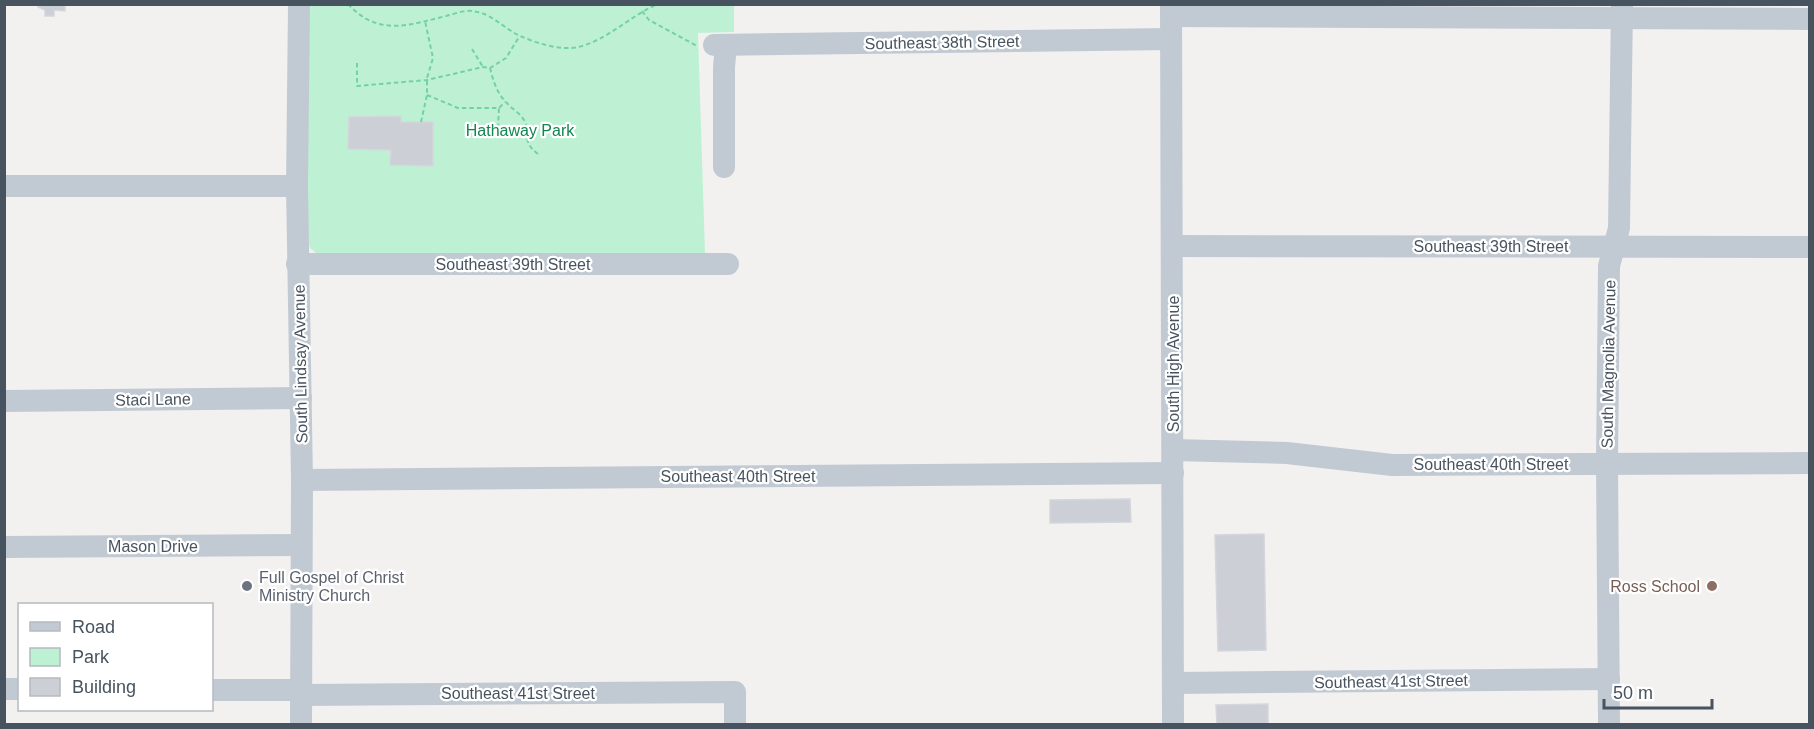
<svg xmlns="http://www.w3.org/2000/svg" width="1814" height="729" font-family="Arial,sans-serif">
<rect width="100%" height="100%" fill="#f3f1f0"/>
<path fill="#bef1d4" d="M308 5H734V32L698 33 705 253 322 258 310 248 307 238Z"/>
<g fill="#cccfd6" stroke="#d4d6dc" stroke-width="1.5">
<path d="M38 4H65V11L54 10V16H45V10L38 7Z"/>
<path d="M401 116V122H433V166L390 165 391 150 348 149 349 117Z"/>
<path d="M1130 499 1131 522 1050 523V500Z"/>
<path d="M1264 534 1266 650 1218 651 1215 535Z"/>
<path d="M1268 704V724H1217L1216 705Z"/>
</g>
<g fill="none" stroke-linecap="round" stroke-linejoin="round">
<g stroke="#74d1a7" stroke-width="2" stroke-dasharray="4.5 3" stroke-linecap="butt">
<path d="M348 4C378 37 409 25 446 16 454 14 464 10 472 11 492 13 503 28 520 36 536 43 561 51 578 47 608 40 631 15 658 4"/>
<path d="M642 11 649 20 697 46"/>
<path d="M472 49 483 67"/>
<path d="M357 63V86L427 80 483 67 490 68 506 58 519 37"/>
<path d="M490 68C493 80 497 94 507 103 512 109 520 113 524 120 532 136 520 140 538 154"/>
<path d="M427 95 458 108H499L505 102"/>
<path d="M421 122 427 95V78L433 58 425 21"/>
<path d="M498 128 499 108"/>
</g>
<g stroke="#c1cad3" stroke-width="22">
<path d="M299 4 297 186 302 480 301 724"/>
<path d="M1171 4 1173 724"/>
<path d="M1171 16 1810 19"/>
<path d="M714 45 1171 39"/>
<path d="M724 167V67L726 45"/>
<path d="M4 186H297"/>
<path d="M1173 246 1810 247"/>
<path d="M297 264H728"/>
<path d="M4 401 301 398"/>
<path d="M1173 450 1287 453 1392 465 1810 463"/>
<path d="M302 480 1173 473"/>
<path d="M4 547 301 545"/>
<path d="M1173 683 1609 679"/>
<path d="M4 689H20"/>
<path d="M212 690H301"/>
<path d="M301 695 735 692V724"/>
<path d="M1609 724 1607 463 1609 266 1619 228 1622 4"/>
</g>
</g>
<circle fill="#6b7280" stroke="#fff" stroke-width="2" cx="247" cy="586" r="6"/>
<circle fill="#8d6e63" stroke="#fff" stroke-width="2" cx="1712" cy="586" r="6"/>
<g text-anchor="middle" stroke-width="4.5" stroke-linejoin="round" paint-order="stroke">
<g font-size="16" fill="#47535f" stroke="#fff">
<text transform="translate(942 42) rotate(-1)" y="6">Southeast 38th Street</text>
<text x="1491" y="252">Southeast 39th Street</text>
<text x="513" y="270">Southeast 39th Street</text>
<text transform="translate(300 364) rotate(-91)" y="6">South Lindsay Avenue</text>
<text transform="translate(1173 364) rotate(-90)" y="6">South High Avenue</text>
<text transform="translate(1608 364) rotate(-89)" y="6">South Magnolia Avenue</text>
<text transform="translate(153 399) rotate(-1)" y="6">Staci Lane</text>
<text x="1491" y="470">Southeast 40th Street</text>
<text x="738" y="482">Southeast 40th Street</text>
<text x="153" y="552">Mason Drive</text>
<text transform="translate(1391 681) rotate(-1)" y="6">Southeast 41st Street</text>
<text x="518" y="699">Southeast 41st Street</text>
</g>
<g font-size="16" fill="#138551" stroke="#fff">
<text x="520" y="136">Hathaway Park</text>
</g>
<g font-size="16" fill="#5b616d" stroke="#fff" text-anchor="start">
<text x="259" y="583">Full Gospel of Christ<tspan x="259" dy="18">Ministry Church</tspan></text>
</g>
<g font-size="16" fill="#785e54" stroke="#fff" text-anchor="end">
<text x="1700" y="592">Ross School</text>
</g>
</g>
<rect width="1814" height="729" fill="none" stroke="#47535f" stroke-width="12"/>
<rect x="18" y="603" width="195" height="108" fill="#ffffff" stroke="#b5babf" stroke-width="1.5"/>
<rect x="30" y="622" width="30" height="9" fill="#c1cad3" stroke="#b5babf" stroke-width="1.5"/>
<text x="72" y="633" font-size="18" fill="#47535f">Road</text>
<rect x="30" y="648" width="30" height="18" fill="#bef1d4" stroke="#b5babf" stroke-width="1.5"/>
<text x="72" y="663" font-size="18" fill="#47535f">Park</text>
<rect x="30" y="678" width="30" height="18" fill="#cccfd6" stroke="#b5babf" stroke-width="1.5"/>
<text x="72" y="693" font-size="18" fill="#47535f">Building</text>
<path d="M1604 699v9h108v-9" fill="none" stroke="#47535f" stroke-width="3"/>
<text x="1613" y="699" font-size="18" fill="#47535f" stroke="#ffffff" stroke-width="4.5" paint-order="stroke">50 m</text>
</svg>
